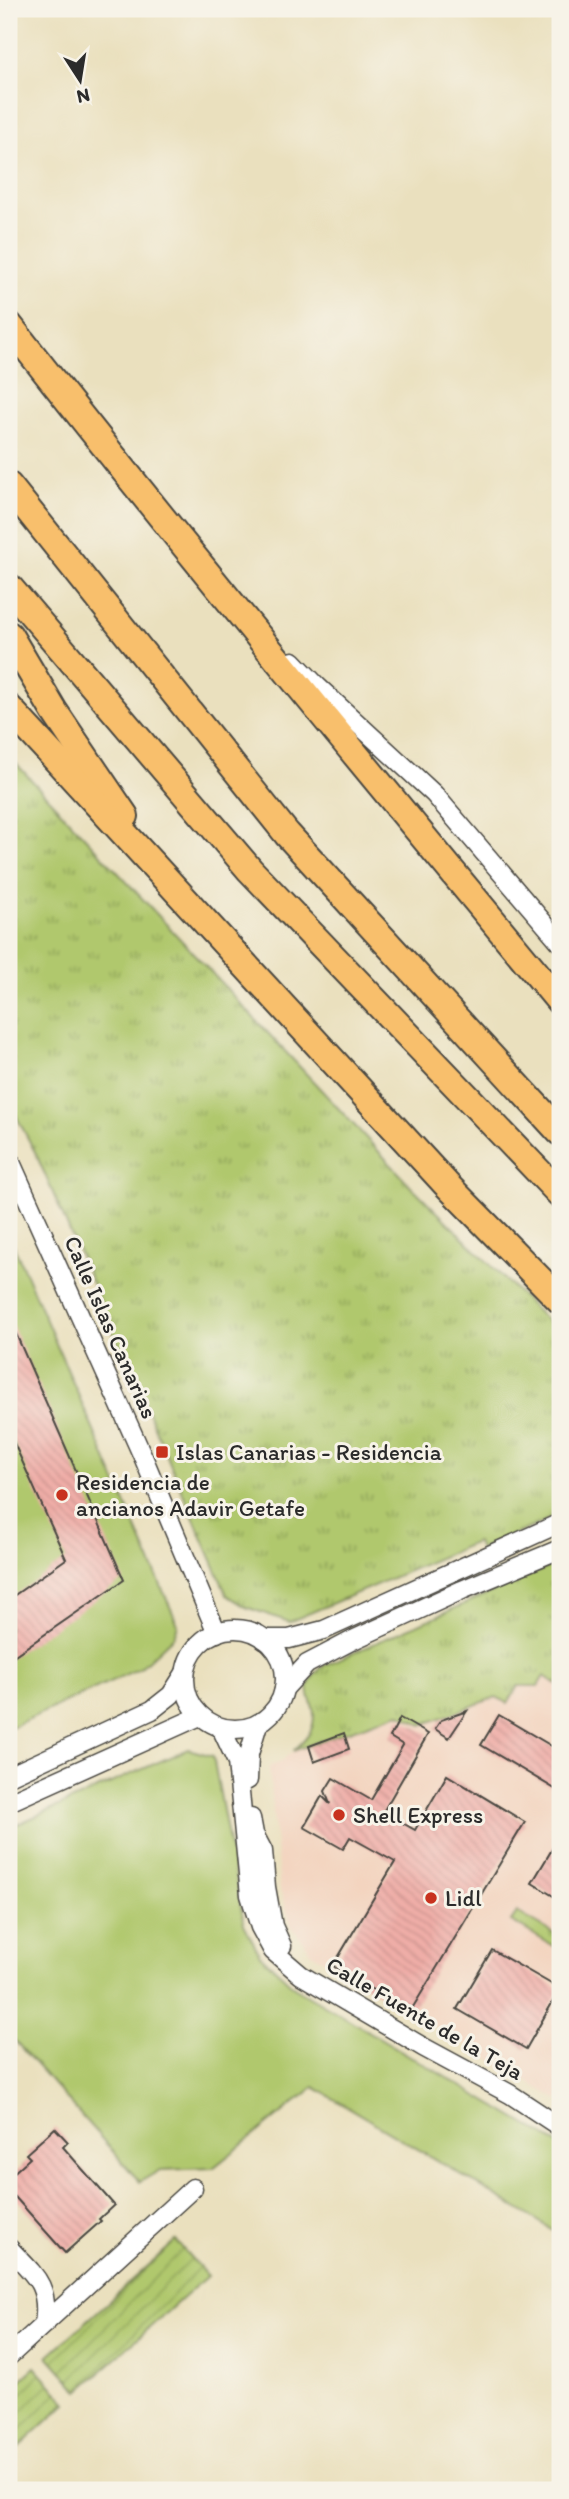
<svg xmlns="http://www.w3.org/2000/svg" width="569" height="2499" font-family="Itim,sans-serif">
<defs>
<pattern id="grass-tufts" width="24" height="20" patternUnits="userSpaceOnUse" patternTransform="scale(1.75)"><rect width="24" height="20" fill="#b0c86d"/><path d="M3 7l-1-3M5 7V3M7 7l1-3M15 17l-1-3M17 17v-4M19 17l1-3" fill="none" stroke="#8fa35a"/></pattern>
<pattern id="garden-furrows" width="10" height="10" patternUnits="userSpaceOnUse" patternTransform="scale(1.75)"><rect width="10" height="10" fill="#b0c86d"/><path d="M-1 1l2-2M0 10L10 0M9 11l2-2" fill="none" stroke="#8fa35a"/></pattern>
<pattern id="building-back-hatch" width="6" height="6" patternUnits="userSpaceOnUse" patternTransform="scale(1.75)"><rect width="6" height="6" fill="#efada7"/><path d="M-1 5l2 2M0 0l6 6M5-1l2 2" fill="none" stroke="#cd9590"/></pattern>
</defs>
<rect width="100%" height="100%" fill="#f7f3e8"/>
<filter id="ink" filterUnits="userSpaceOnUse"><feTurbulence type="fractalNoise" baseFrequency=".0143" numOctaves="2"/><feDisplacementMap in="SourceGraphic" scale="14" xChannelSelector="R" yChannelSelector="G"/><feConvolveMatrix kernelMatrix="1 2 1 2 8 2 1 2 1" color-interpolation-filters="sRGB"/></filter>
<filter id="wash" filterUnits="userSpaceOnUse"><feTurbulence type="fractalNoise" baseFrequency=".00686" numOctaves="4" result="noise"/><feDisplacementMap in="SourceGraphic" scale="28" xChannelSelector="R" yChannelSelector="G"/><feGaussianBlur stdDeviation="1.57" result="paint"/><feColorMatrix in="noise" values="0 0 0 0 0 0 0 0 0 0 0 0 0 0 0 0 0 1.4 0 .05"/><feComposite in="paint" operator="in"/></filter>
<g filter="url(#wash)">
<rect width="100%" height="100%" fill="#eae0be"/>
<path fill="#f3d4bf" d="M544 1676 560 1686V2101L313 1954 292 1927 280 1889 269 1767 283 1760 293 1751 399 1713 422 1725 496 1697 508 1703 518 1685 538 1686Z"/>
<g fill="url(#grass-tufts)" stroke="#6e7a4c" stroke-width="2">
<path d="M9 756 411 1186 560 1334V1512L539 1524 480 1549 476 1542 289 1622 246 1607 227 1595 63 1216 36 1154 9 1102Z"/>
<path d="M560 1562V1686L544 1676 538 1686H518L508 1703 496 1697 422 1725 399 1713 293 1751C301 1744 311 1735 313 1724 319 1696 293 1694 323 1666Z"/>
<path d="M517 1912 560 1937V1950L511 1921Z"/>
</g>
<g fill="#b0c86d" stroke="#6e7a4c" stroke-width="2">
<path d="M9 1235 178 1625 174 1636 140 1668 9 1728Z"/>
<path d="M188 1749 213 1756 244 1924 260 1955 294 1987 560 2145V2234L314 2087 213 2168 160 2170 140 2182 9 2034V1828Z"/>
</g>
<g fill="url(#garden-furrows)" stroke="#6e7a4c" stroke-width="2">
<path d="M176 2241 207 2276 79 2391 48 2356Z"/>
<path d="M35 2367 67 2403 9 2456V2391Z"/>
</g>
<g id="blocks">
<g fill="url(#building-back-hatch)">
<path d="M9 1318 124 1580 9 1659V1599L66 1559 9 1432Z"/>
<path d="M467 1711 449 1738 435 1729 441 1720Z"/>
<path d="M499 1715 560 1751V1792L481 1745Z"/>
<path d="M400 1718 428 1734 383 1812 415 1830 447 1775 525 1822 410 2012 333 1966 395 1862 350 1837 343 1849 304 1827 322 1796 330 1804 325 1791 333 1778 371 1800 403 1745 390 1737Z"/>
<path d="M344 1733 349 1749 314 1762 309 1746Z"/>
<path d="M560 1836V1900L532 1883Z"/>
<path d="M492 1950 560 1989 526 2049 457 2009Z"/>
<path d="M55 2128 68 2142 63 2147 114 2205 99 2219 101 2221 65 2253 15 2197 9 2202V2177L30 2158 26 2154Z"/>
</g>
</g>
</g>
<g filter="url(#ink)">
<use href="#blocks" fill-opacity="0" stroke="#484641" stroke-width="2"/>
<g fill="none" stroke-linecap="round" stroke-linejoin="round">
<g stroke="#484641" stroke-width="21">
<g id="minor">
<path d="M293 661 317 686 434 794 560 942"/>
<path d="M9 1158 144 1459 217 1633"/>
<circle cx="235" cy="1679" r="50"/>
<path d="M264 1639H289L324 1630 560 1523"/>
<path d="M284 1689 307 1664 353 1640 462 1590 560 1549"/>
<path d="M221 1728 237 1762 250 1895 260 1927 273 1951 301 1975 423 2047 510 2094 560 2127"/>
<path d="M9 1776 152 1710 171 1695 185 1673"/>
<path d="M248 1780 249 1754 258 1724"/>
<path d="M9 1802 200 1716"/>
<path d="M251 1818 254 1834 263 1851 266 1887 273 1926 282 1946"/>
<path d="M9 2248C34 2275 50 2284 44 2324"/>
<path d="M9 2356 193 2188"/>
</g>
</g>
<g stroke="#484641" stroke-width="30">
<g id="highway">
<path d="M9 325C188 554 374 777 560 1002"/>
<path d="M9 486 287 834 560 1132"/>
<path d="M9 587 250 870 560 1194"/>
<path d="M9 635 54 711 125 816"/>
<path d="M9 708 446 1184 560 1300"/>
</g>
</g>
<use href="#minor" stroke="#fff" stroke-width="18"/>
<use href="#highway" stroke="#f8bf6c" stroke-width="26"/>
</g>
</g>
<g fill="#c8321e" stroke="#f7f3e8" stroke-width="2.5">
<rect x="155" y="1445" width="14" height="14" rx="3.5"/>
<circle cx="62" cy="1495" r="7"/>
<circle cx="339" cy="1815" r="7"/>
<circle cx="431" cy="1898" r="7"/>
</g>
<g text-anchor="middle" stroke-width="6" stroke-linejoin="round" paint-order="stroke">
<g font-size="23" fill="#2b2b2b" stroke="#f7f3e8">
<text transform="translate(111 1327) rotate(66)" y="8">Calle Islas Canarias</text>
<text transform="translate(425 2018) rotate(30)" y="8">Calle Fuente de la Teja</text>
</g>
<g font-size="23" fill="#2b2b2b" stroke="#f7f3e8" text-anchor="start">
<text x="176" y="1460">Islas Canarias - Residencia</text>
<text x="76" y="1490">Residencia de<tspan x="76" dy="26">ancianos Adavir Getafe</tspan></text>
<text x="353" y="1823">Shell Express</text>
<text x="445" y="1906">Lidl</text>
</g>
</g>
<rect width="569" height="2499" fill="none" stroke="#f7f3e8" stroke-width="35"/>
<g transform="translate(80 80) rotate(168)" stroke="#f7f3e8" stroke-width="5" paint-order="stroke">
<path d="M0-5L12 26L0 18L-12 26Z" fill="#2b2b2b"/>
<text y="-10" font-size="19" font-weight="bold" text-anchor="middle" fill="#2b2b2b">N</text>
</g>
</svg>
